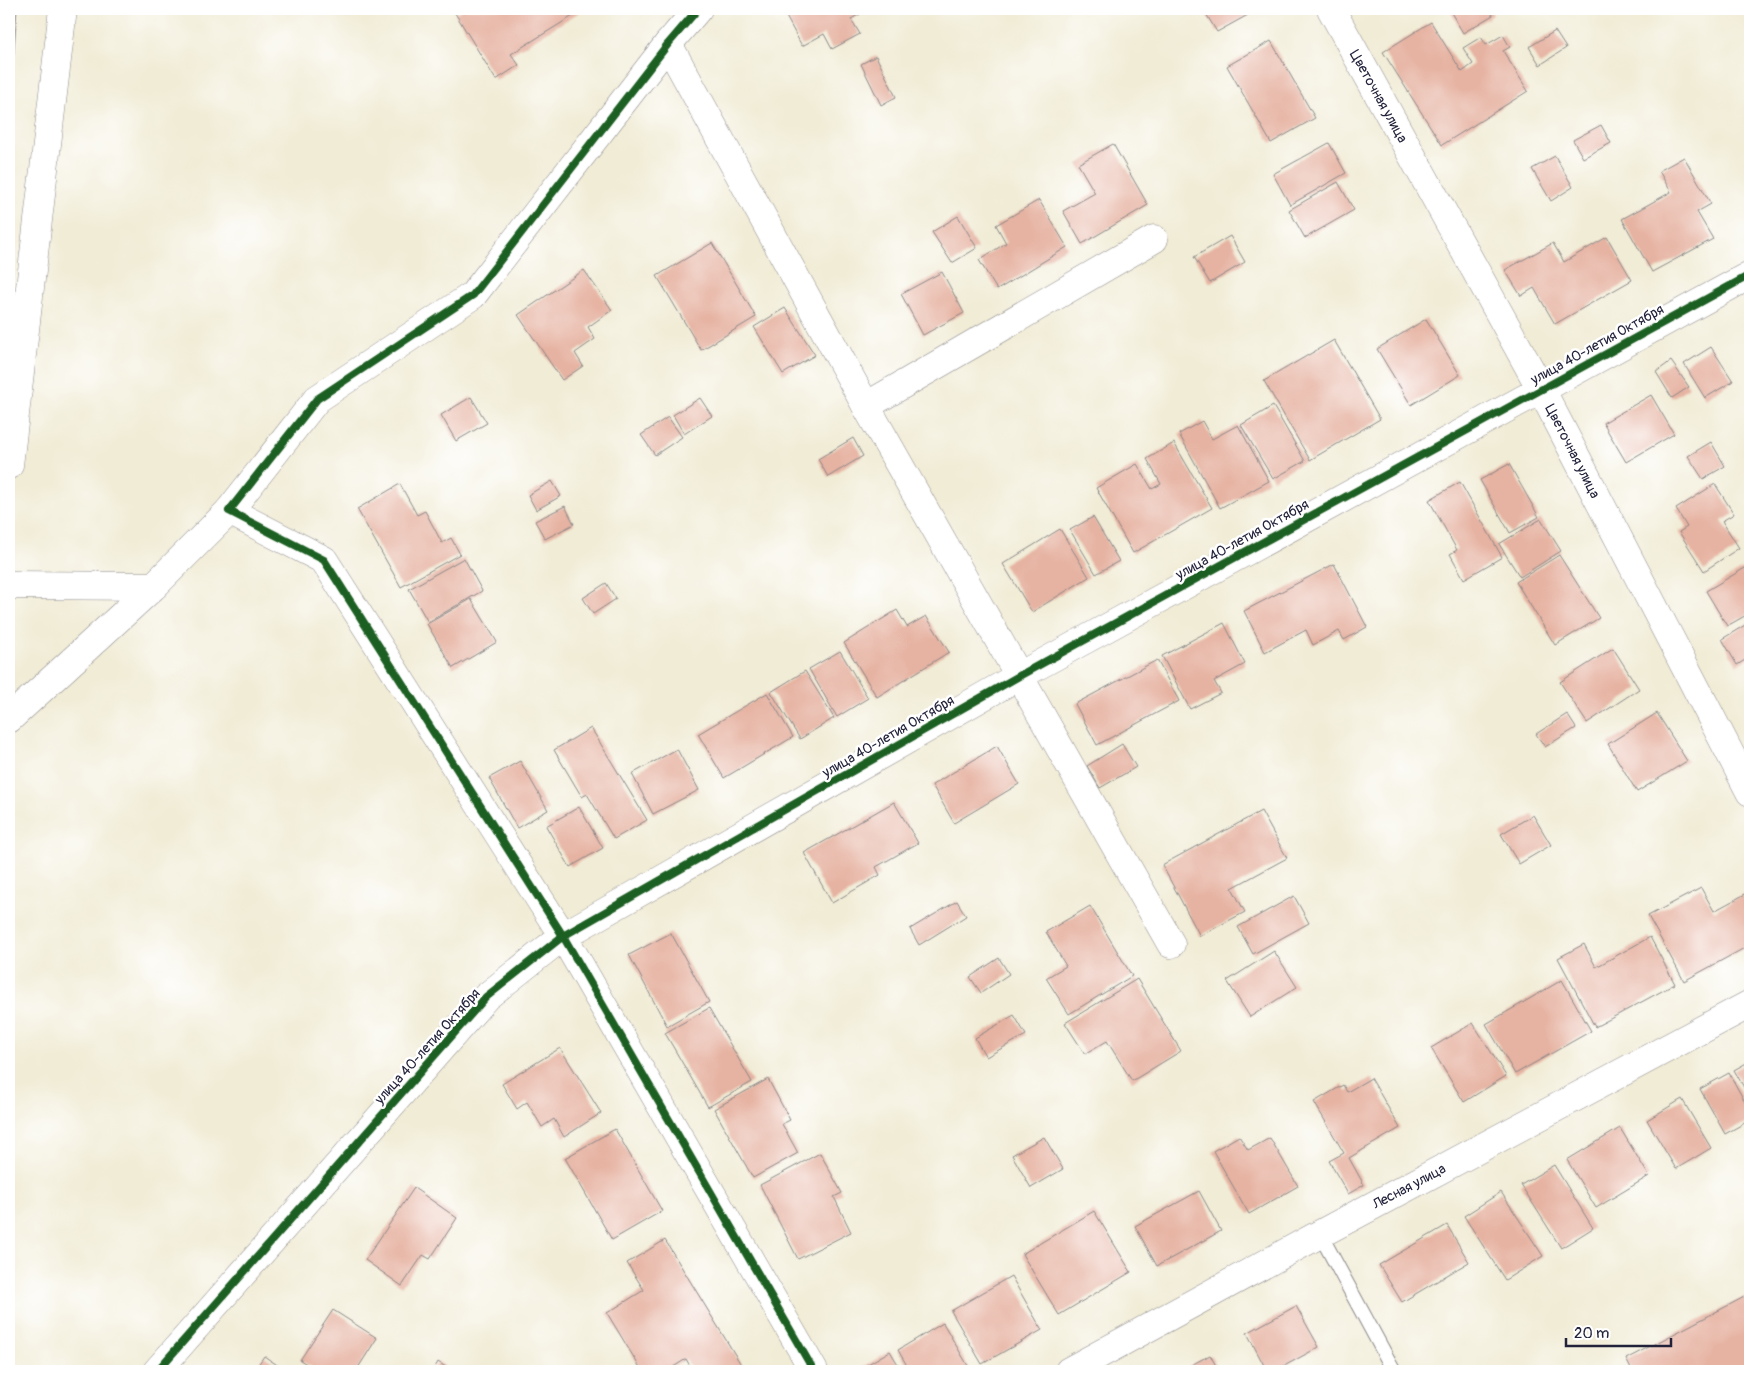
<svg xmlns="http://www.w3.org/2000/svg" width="1759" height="1380" font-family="Pangolin,sans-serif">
<rect width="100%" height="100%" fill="#fff"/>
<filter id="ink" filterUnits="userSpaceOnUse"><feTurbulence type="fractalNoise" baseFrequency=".02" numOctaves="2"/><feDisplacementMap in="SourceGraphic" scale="10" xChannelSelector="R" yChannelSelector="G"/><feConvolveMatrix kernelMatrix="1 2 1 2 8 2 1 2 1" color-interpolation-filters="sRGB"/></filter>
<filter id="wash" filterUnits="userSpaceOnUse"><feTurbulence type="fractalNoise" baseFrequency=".0096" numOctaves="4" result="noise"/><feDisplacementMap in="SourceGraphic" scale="20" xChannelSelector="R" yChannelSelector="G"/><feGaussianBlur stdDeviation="1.12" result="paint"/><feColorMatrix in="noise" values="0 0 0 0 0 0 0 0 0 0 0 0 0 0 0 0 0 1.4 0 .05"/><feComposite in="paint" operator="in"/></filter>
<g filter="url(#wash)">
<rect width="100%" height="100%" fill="#f1ecd6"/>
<g id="blocks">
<g fill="#e6b2a1">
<path d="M9 9H17L11 91H9Z"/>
<path d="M463 9H580L581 11 511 54 519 65 496 80 455 13Z"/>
<path d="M782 9H869L851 19 860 34 832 49 824 34 802 46Z"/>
<path d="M1203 9H1254L1255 11 1217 32Z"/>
<path d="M1449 9H1490L1493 15 1463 33Z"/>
<path d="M1431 22 1462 72 1473 64 1463 48 1481 37 1486 45 1503 35 1510 47 1503 51 1528 91 1442 145 1383 52Z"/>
<path d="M1555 31 1566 48 1540 65 1529 47Z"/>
<path d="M1271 41 1315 118 1271 143 1227 66Z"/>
<path d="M876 56 896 97 881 105 861 64Z"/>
<path d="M1601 125 1611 143 1583 158 1573 140Z"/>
<path d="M1329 143 1346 173 1290 205 1273 174Z"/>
<path d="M1113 144 1148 205 1082 244 1063 211 1095 193 1078 164Z"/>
<path d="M1555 156 1573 187 1551 201 1532 169Z"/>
<path d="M1684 157 1711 204 1697 212 1713 239 1652 272 1622 219 1671 192 1659 171Z"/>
<path d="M1338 182 1354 210 1305 238 1289 210Z"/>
<path d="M1039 200 1067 247 997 290 979 260 1006 243 996 225Z"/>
<path d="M958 216 977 248 952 263 932 232Z"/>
<path d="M1230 236 1245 262 1210 283 1194 257Z"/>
<path d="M1607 237 1632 280 1555 324 1534 288 1521 296 1505 270 1553 243 1564 262Z"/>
<path d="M712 243 756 317 701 350 657 276Z"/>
<path d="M584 270 612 310 588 327 595 339 575 353 583 366 562 380 518 315Z"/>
<path d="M942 272 964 313 923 335 901 294Z"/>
<path d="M785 308 815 355 783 374 754 327Z"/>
<path d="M1426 319 1460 375 1411 405 1377 349Z"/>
<path d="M1334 340 1380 419 1310 460 1264 381Z"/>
<path d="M1711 347 1733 381 1705 398 1684 364Z"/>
<path d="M1671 361 1689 387 1672 398 1656 372Z"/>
<path d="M1651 395 1674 434 1626 462 1603 423Z"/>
<path d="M471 397 487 423 456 441 441 415Z"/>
<path d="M700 398 712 416 684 434 673 415Z"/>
<path d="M1273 406 1305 461 1273 479 1241 425Z"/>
<path d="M668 417 682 437 655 455 641 435Z"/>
<path d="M1202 421 1212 439 1238 425 1269 481 1220 508 1179 434Z"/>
<path d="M853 438 863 456 828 477 818 459Z"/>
<path d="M1711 442 1725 466 1703 479 1688 456Z"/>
<path d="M1174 443 1212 508 1133 553 1096 488 1137 464 1152 489 1161 484 1147 459Z"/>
<path d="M1509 464 1539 517 1510 533 1480 480Z"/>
<path d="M552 481 561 496 536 510 528 495Z"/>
<path d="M1460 482 1502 557 1464 579 1450 554 1457 550 1429 500Z"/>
<path d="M400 484 417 515 425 511 442 543 451 538 460 554 401 587 357 509Z"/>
<path d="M1715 484 1734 514 1722 521 1739 548 1704 571 1679 532 1687 527 1676 509Z"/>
<path d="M565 506 574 524 545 539 535 521Z"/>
<path d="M1093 517 1119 561 1096 574 1070 530Z"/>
<path d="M1541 519 1561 551 1520 577 1499 544Z"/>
<path d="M1060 529 1089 577 1032 612 1003 564Z"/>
<path d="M1559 555 1599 618 1555 645 1516 582Z"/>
<path d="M464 558 482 591 428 622 409 589Z"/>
<path d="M1334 564 1367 627 1344 640 1339 631 1313 645 1306 630 1265 652 1244 611Z"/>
<path d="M1750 565V613L1727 626 1706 591Z"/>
<path d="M606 583 616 599 593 614 583 598Z"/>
<path d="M471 599 497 642 453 668 427 624Z"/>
<path d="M897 610 907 627 926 616 949 652 877 697 844 643Z"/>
<path d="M1750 622V657L1737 665 1722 639Z"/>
<path d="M1224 623 1245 664 1214 681 1221 693 1190 709 1162 656Z"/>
<path d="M1613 648 1639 689 1587 723 1560 682Z"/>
<path d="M840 651 868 698 837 717 809 669Z"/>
<path d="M1157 660 1179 701 1097 745 1075 704Z"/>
<path d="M805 671 834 718 800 739 771 692Z"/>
<path d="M767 693 793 737 724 778 698 734Z"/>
<path d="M1657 713 1687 761 1637 792 1608 744Z"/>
<path d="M1567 714 1576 728 1545 747 1536 734Z"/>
<path d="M591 728 647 820 614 839 587 794 582 797 554 750Z"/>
<path d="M1122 744 1136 767 1100 788 1087 766Z"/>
<path d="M997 746 1019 784 954 823 932 785Z"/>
<path d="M677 749 699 790 653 814 632 774Z"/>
<path d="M520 761 548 810 517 828 489 778Z"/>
<path d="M894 802 918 843 876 867 880 875 832 903 804 853Z"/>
<path d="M579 807 603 848 570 867 546 826Z"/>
<path d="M1261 811 1287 858 1232 888 1245 912 1200 936 1162 865Z"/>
<path d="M1533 815 1551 845 1519 864 1501 834Z"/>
<path d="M1701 888 1714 911 1749 892 1750 945 1684 981 1648 916Z"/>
<path d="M1294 896 1309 923 1253 954 1238 927Z"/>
<path d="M957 901 966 916 919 945 910 929Z"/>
<path d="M1090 906 1132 976 1069 1014 1046 978 1066 966 1046 932Z"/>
<path d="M671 933 709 1002 667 1026 629 955Z"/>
<path d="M1650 937 1675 984 1595 1027 1558 958 1584 944 1596 967Z"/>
<path d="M1274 951 1297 987 1250 1017 1227 981Z"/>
<path d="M999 958 1009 974 981 993 970 977Z"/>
<path d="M1137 979 1181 1051 1132 1081 1107 1041 1085 1054 1065 1023Z"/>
<path d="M1562 980 1591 1031 1515 1074 1486 1024Z"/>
<path d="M709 1008 752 1082 708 1107 665 1033Z"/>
<path d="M1014 1015 1026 1035 986 1057 975 1038Z"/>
<path d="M1473 1023 1506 1076 1464 1102 1431 1048Z"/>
<path d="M560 1048 601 1113 564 1137 554 1119 542 1127 527 1102 517 1109 502 1084Z"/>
<path d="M1750 1061V1098L1734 1070Z"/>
<path d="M1729 1073 1750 1111V1120L1725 1134 1700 1089Z"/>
<path d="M1371 1078 1400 1128 1349 1158 1364 1185 1348 1194 1329 1161 1344 1153 1314 1102 1343 1085 1347 1092Z"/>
<path d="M768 1079 790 1120 782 1124 798 1153 753 1178 714 1109Z"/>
<path d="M1682 1099 1711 1148 1676 1169 1647 1120Z"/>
<path d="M1620 1128 1649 1176 1596 1208 1567 1160Z"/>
<path d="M615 1129 662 1211 612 1240 565 1158Z"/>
<path d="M1239 1136 1248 1150 1270 1138 1298 1186 1249 1214 1213 1151Z"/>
<path d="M1044 1137 1063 1169 1031 1188 1012 1155Z"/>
<path d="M820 1153 842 1193 834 1197 851 1232 798 1259 760 1185Z"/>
<path d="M1554 1165 1593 1228 1561 1248 1521 1185Z"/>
<path d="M414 1188 457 1218 430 1259 423 1255 402 1286 365 1260Z"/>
<path d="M1199 1191 1221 1231 1157 1266 1135 1226Z"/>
<path d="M1501 1192 1543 1256 1505 1280 1464 1216Z"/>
<path d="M1094 1211 1131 1272 1059 1315 1022 1254Z"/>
<path d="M1447 1225 1469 1262 1402 1302 1379 1265Z"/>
<path d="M665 1240 745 1371H693L686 1359 667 1371H642L607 1313 644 1290 627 1263Z"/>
<path d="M1011 1276 1042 1330 982 1364 951 1311Z"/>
<path d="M1750 1294V1365L1737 1371H1632L1626 1359Z"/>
<path d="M1296 1306 1319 1347 1275 1371H1267L1247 1333Z"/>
<path d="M333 1310 377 1338 356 1371H318L300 1360Z"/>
<path d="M943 1323 971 1371H910L898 1350Z"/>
<path d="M890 1351 902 1371H859L858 1370Z"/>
<path d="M1210 1355 1219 1371H1180Z"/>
<path d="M264 1356 286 1371H254Z"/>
<path d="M438 1362 452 1371H433Z"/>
</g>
</g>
</g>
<g filter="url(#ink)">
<use href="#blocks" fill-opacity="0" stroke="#8a8788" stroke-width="1"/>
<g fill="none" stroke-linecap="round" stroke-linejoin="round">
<g stroke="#8a8788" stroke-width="16">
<path id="service" d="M1320 1234 1394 1371"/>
</g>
<g stroke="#8a8788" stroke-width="29">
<g id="minor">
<path d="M698 9 668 44 473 295 317 399 229 511 324 560 563 936 814 1371"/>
<path d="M1331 9 1541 389 1750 792"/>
<path d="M668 44 866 406 1171 944"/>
<path d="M866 406 1154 239"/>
<path d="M9 465 63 9"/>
<path d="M9 585 154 586 229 511"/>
<path d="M9 719 154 586"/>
<path d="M157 1371 486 997 563 936 1019 676 1750 275"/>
<path d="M1069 1371 1320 1234 1750 1004"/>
</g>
</g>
<use href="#service" stroke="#fff" stroke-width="14"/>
<use href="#minor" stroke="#fff" stroke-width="28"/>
<g stroke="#fff" stroke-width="11">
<g id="cycleway">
<path d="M698 9 668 44 473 295 317 399 229 511 324 560 563 936 814 1371"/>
<path d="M157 1371 486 997 563 936 1019 676 1750 275"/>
</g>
</g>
<use href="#cycleway" stroke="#1b5e20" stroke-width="8"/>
</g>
</g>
<g text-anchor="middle" stroke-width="5" stroke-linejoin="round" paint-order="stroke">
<g font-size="14" fill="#22223b" stroke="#fff">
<text transform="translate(1379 96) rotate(61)" y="5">Цветочная улица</text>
<text transform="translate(1597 344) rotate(-29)" y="5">улица 40-летия Октября</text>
<text transform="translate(1573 451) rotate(63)" y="5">Цветочная улица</text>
<text transform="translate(1242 539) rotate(-29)" y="5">улица 40-летия Октября</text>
<text transform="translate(888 736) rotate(-30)" y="5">улица 40-летия Октября</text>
<text transform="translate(427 1046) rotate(-48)" y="5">улица 40-летия Октября</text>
<text transform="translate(1409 1186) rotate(-28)" y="5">Лесная улица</text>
</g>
</g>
<rect width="1759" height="1380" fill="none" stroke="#fff" stroke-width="30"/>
<path d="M1566 1338v8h105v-8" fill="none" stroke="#22223b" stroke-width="2.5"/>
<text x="1574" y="1338" font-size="15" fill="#22223b" stroke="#ffffff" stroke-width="4" paint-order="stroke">20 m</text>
</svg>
